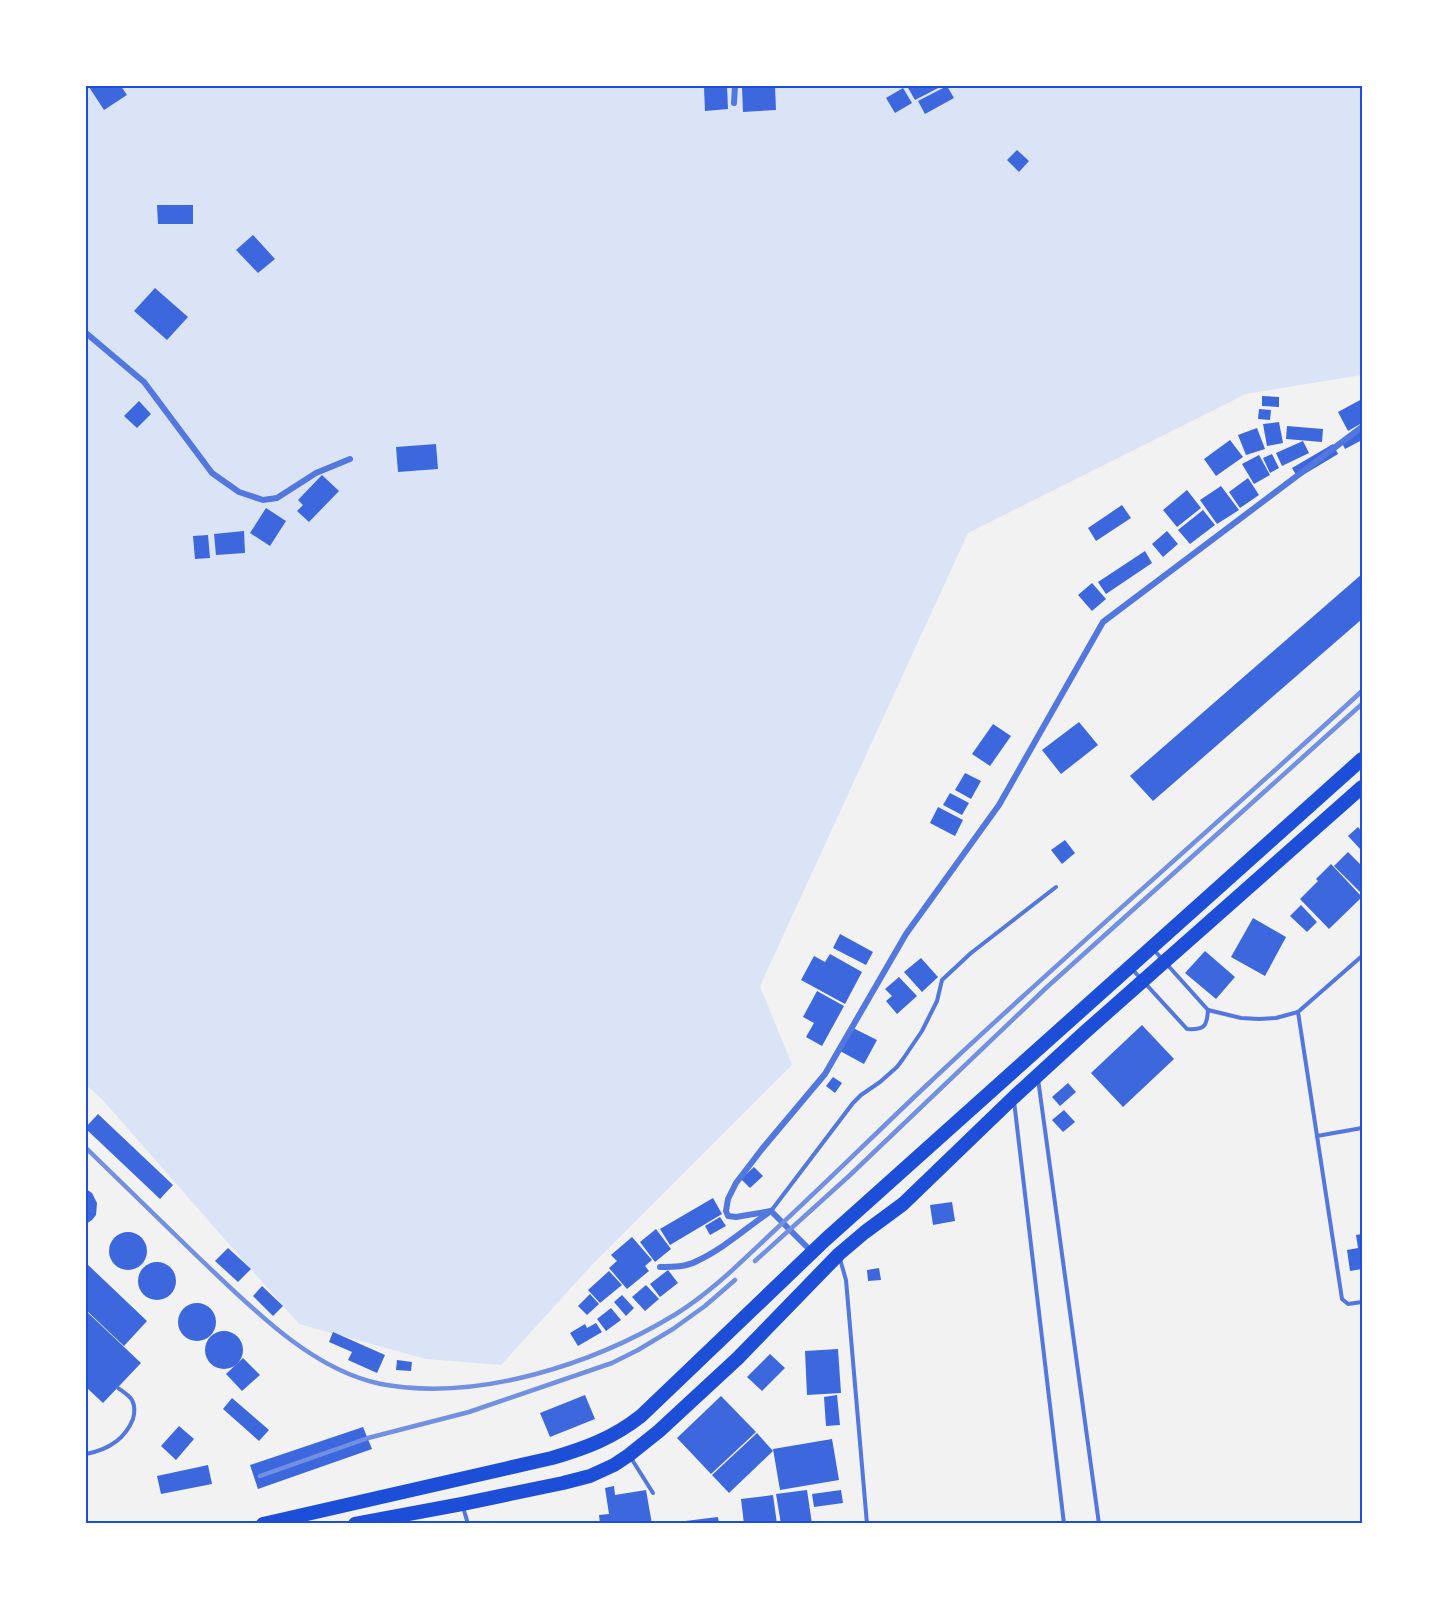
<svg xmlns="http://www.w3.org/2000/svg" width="1448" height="1609" font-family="'Titillium Web',sans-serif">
<rect width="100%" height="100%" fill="#f2f2f2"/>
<path fill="#dbe4f7" d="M86 86H1362V375L1246 394 968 533 760 986 792 1065 591 1266 501 1365 426 1359 299 1324 101 1098 86 1085Z"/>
<g fill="#3d67dc">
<path d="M91 86H121L127 95 104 110 89 87Z"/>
<path d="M727 86 728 109 705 111 704 87Z"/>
<path d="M775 86 776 110 743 112 742 87Z"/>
<path d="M907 86H942L915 100Z"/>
<path d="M947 86 954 98 925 114 918 101Z"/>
<path d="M903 88 912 103 895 113 886 98Z"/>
<path d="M1017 150 1029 161 1019 172 1007 160Z"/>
<path d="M157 205H193V224H158Z"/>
<path d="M253 235 275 259 258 273 236 250Z"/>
<path d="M155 288 188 317 167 340 134 311Z"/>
<path d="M1262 396 1279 397V407L1262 406Z"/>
<path d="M1362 399V423L1348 431 1338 412Z"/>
<path d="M139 401 151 414 137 428 124 416Z"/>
<path d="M1259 409 1271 410 1270 420 1258 419Z"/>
<path d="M1279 422 1283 443 1267 446 1263 424Z"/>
<path d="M1287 426 1323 429 1322 442 1286 439Z"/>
<path d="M1257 428 1265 449 1246 455 1238 435Z"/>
<path d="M1362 430V440L1345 449 1341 441Z"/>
<path d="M1230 440 1243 457 1216 476 1204 459Z"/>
<path d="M1303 441 1309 453 1282 466 1276 453Z"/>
<path d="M436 444 438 469 398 472 396 447Z"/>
<path d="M1333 444 1338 454 1298 478 1292 468Z"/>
<path d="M1272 454 1279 468 1270 473 1263 458Z"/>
<path d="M1259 455 1270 475 1254 484 1242 464Z"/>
<path d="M322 475 339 491 309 522 297 511 303 505 298 500Z"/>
<path d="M1248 478 1259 495 1240 508 1229 492Z"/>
<path d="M1221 486 1239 510 1217 524 1200 500Z"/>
<path d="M1187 490 1201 508 1177 527 1163 510Z"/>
<path d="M1122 505 1131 518 1096 541 1088 528Z"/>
<path d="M266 508 286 521 270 546 250 533Z"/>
<path d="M1203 510 1215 525 1190 544 1178 530Z"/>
<path d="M244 531 245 553 216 555 214 534Z"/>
<path d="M1167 531 1178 544 1163 557 1152 544Z"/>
<path d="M208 535 210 558 195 559 193 536Z"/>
<path d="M1145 551 1152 563 1106 594 1098 582Z"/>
<path d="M1362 574V619L1153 801 1130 776Z"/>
<path d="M1092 583 1106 599 1092 611 1078 595Z"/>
<path d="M1079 722 1098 745 1061 774 1042 750Z"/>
<path d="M993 724 1011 736 990 766 972 754Z"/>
<path d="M965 773 981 781 971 799 955 790Z"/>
<path d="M950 793 969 803 962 815 943 805Z"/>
<path d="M938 807 963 820 955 836 930 823Z"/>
<path d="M1358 827 1362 832V851L1348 836Z"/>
<path d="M1065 840 1075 853 1062 864 1051 850Z"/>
<path d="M1348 852 1362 866V894L1334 866Z"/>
<path d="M1331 864 1362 897 1329 929 1300 899 1318 881 1316 879Z"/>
<path d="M1301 905 1317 922 1307 932 1290 916Z"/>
<path d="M1253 918 1286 937 1265 976 1231 957Z"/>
<path d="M840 934 873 952 866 965 833 948Z"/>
<path d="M1205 951 1235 977 1216 999 1185 973Z"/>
<path d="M830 954 862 972 845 1004 801 980 814 956 825 962Z"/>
<path d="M921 958 938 977 922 992 904 972Z"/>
<path d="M899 977 917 996 897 1014 886 1001 892 996 885 989Z"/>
<path d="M817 991 844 1006 822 1046 806 1037 814 1023 803 1017Z"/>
<path d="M1142 1025 1174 1059 1123 1107 1091 1073Z"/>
<path d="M853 1028 877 1040 864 1064 840 1051Z"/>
<path d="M833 1077 842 1083 835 1093 826 1086Z"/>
<path d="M1068 1083 1076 1092 1060 1106 1052 1097Z"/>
<path d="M1064 1110 1075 1122 1063 1132 1052 1120Z"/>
<path d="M98 1114 173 1185 160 1199 86 1129V1127Z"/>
<path d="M754 1167 763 1176 750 1188 741 1179Z"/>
<path d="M86 1189 92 1193 97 1203 96 1215 92 1220 86 1224Z"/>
<path d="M713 1198 722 1214 670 1245 660 1229Z"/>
<path d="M952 1202 955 1221 933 1225 930 1205Z"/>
<path d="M720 1217 726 1226 710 1235 705 1226Z"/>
<path d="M656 1229 671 1249 655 1262 640 1242Z"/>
<circle cx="128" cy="1251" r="19"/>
<path d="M1362 1234V1269L1350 1271 1347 1250 1358 1248 1356 1235Z"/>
<path d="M632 1237 652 1260 645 1266 649 1271 627 1289 609 1268 617 1261 611 1255Z"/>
<path d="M228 1248 251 1269 238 1282 215 1261Z"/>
<circle cx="157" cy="1281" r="19"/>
<path d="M86 1263 147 1321 124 1346 86 1310Z"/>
<path d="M879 1268 881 1280 868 1281 867 1270Z"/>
<path d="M668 1270 678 1283 660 1297 650 1284Z"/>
<path d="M609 1271 622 1285 600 1303 588 1290Z"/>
<path d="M646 1285 659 1299 645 1311 632 1297Z"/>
<path d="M262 1286 283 1306 273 1316 253 1296Z"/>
<path d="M590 1294 599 1304 587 1315 578 1306Z"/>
<path d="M622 1295 634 1308 626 1316 614 1302Z"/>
<circle cx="197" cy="1322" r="19"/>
<path d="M611 1308 621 1320 606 1331 597 1319Z"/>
<path d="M86 1311 141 1363 103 1403 86 1387Z"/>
<path d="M596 1323 602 1332 578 1346 570 1333 585 1324 587 1328Z"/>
<circle cx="224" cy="1350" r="19"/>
<path d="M333 1332 385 1355 377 1373 348 1360 352 1352 329 1342Z"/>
<path d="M838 1349 841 1393 807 1395 805 1351Z"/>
<path d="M770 1354 785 1368 762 1391 747 1377Z"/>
<path d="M243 1358 260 1375 242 1391 226 1374Z"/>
<path d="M397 1360 412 1362 411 1371 396 1370Z"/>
<path d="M585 1395 595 1419 550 1437 540 1413Z"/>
<path d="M837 1395 840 1425 826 1426 824 1397Z"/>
<path d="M721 1396 756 1432 711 1474 677 1438Z"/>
<path d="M232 1398 269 1430 259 1441 223 1409Z"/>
<path d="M179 1426 194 1439 176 1460 161 1446Z"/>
<path d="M363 1427 372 1449 258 1489 250 1465Z"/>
<path d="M757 1433 773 1451 729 1493 712 1475Z"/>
<path d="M832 1439 839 1480 780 1490 773 1449Z"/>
<path d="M208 1465 212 1484 161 1494 157 1476Z"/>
<path d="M614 1486 615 1495 646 1490 652 1524H600L599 1515 609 1514 605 1488Z"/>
<path d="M807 1490 812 1524H781L776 1494Z"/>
<path d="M841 1490 843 1503 814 1507 812 1494Z"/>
<path d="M773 1495 777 1524H744L741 1499Z"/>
<path d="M718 1517 719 1524H677V1522Z"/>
</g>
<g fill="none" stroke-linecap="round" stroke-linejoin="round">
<g stroke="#5277de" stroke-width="4">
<path d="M1154 950 1208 1010 1241 1018 1259 1019 1276 1018 1298 1012 1362 956"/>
<path d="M1132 969 1187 1029C1204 1030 1207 1027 1208 1010"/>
<path d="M1298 1012 1342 1299 1348 1304 1362 1302"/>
<path d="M1038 1079 1099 1524"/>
<path d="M1014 1101 1064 1524"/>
<path d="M1317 1136 1362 1128"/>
<path d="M771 1211 853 1103 861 1095 880 1082 897 1067 903 1059 922 1031 937 1001 942 980 971 953 1056 887"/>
<path d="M840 1259 846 1280 867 1524"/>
<path d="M86 1454C107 1450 125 1439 133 1419 135 1412 135 1406 132 1400 129 1395 122 1391 118 1388"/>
<path d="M631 1458 653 1493"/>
<path d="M463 1507 468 1524"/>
</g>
<g stroke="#5277de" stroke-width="6">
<path d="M734 103 735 86"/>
<path d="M86 333 144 382 212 473 239 492 263 500 277 498 316 473 350 459"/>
<path d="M771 1211 736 1217 728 1216 726 1211 728 1199 736 1183 762 1149 825 1074 906 934 999 805 1103 622 1362 427"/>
<path d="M771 1211 813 1253"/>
<path d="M660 1267C673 1267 686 1267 697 1261 723 1249 745 1229 768 1213"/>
</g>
<g stroke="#1d4ed8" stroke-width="14">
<path d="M263 1524 552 1458C586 1448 613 1438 641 1416L825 1240 1362 759"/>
<path d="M355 1524 462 1504 563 1483 590 1476 614 1465 629 1455 659 1431 738 1358 839 1254 865 1232 903 1204 1014 1097 1085 1032 1362 787"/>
</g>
<g stroke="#7290e2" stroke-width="4.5">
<path d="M86 1148C123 1184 160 1220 197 1256 248 1304 310 1370 381 1384 478 1402 594 1364 676 1314 713 1291 744 1259 775 1230 827 1182 877 1132 928 1084 1070 950 1219 823 1362 691"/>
<path d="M755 1261 849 1176 1046 988 1362 704"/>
<path d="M260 1476 368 1438 469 1412 612 1363 638 1350 673 1329 705 1306 735 1280"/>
</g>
</g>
<rect width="1448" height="1609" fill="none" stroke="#ffffff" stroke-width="174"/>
<rect x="87" y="87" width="1274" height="1435" fill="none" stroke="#1d4ed8" stroke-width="2"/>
</svg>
